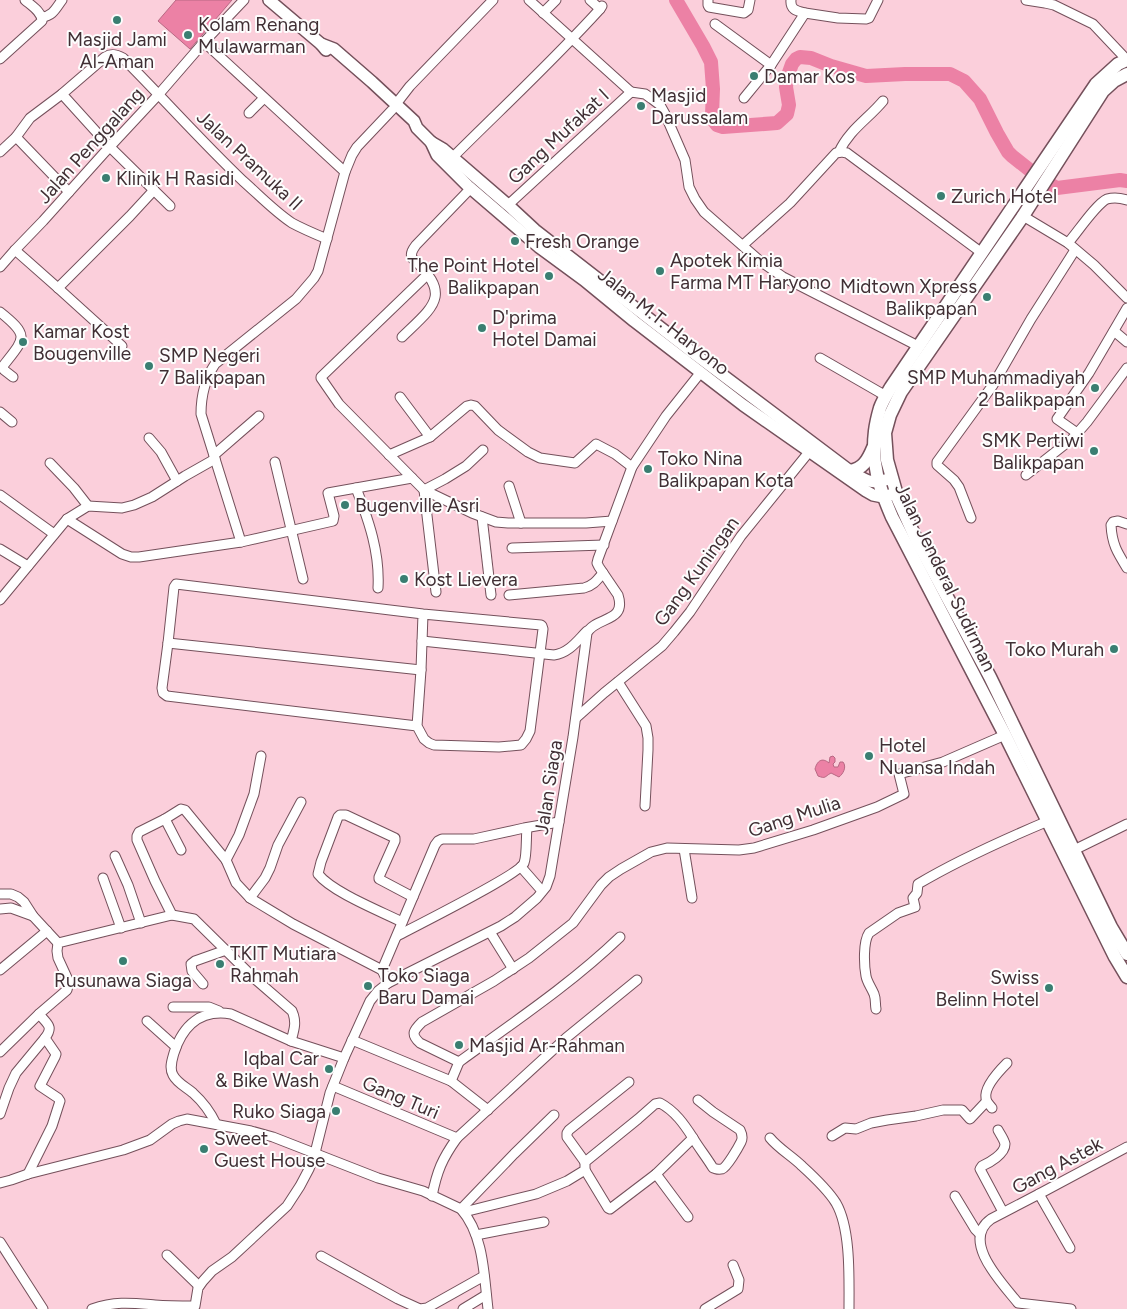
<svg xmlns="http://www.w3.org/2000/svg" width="1127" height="1309" font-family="Figtree,sans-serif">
<rect width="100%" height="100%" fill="#fbcfdb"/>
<g fill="#ec81a5" stroke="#b86883">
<path d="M176 0H232L190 49 158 21Z"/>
<path d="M833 756 835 758V762L833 764 834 767H838L840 762H843C847 767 843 774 839 777L831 773C824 777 826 779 818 776L815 769C817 761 822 757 829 763L830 757Z"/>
</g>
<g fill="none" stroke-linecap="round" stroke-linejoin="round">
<path stroke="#ec81a5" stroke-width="14" d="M676 0 703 46 711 62 713 89 712 115 714 121 717 125 723 127 777 123 787 114 789 105 786 87 787 78 792 64 796 59 800 57 811 58 831 66 866 76 905 74H950L964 81 980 99 997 133 1008 152 1012 156 1041 179 1057 188 1120 180 1127 181"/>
<g stroke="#74505b" stroke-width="11">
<g id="minor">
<path d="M529 0 631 92"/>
<path d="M590 0 600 9 602 6"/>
<path d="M708 0V5L709 7 744 13 748 10 750 0"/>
<path d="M1026 0 1045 3 1054 5 1093 24 1127 60"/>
<path d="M543 13 556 0"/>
<path d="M805 13 838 18 866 19 869 18 878 0"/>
<path d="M42 17C53 16 56 8 62 0"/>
<path d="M715 24 771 65"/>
<path d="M204 42 345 172"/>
<path d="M0 59 42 21C42 12 32 6 25 0"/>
<path d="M631 92 645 94 652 99 660 105 665 114 685 160 689 187 695 199 704 212 760 261 783 277 918 346"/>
<path d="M62 94 110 147 170 206"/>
<path d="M744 98 771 65 805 13C797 11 790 10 791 0"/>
<path d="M396 104 410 86 493 0"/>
<path d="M249 113 264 98"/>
<path d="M16 137 69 192"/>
<path d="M0 152 16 137 30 118 62 94 105 57C111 53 116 54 123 58 163 98 201 141 243 181 259 195 274 211 292 223 303 229 315 234 327 239"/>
<path d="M839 152C849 130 868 119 883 101"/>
<path d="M453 157C502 108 553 61 600 9"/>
<path d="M508 205 631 92"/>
<path d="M1023 216 1068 243 1094 265 1127 298"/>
<path d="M1068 243C1077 233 1096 204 1107 199 1114 197 1121 198 1127 200"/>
<path d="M743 245 790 203 836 153 842 152 847 153 982 253"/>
<path d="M15 250 58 288 122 346"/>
<path d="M0 267 15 250 43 221 104 153 159 94 204 42 244 0"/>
<path d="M428 274 321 377V378L339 404 424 490 472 513 496 522 508 523H586L612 521"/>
<path d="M58 288 130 216 154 190"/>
<path d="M0 312C30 336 25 338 3 366L4 370 13 377"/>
<path d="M1114 331 1127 342"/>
<path d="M402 337C434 306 453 295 412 258 410 253 413 249 416 245L471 188"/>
<path d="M820 358 886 396"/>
<path d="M400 397 430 437"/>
<path d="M0 412 12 422"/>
<path d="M1077 433 1057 419 1089 373 1127 308"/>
<path d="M149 438 161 452 177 481"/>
<path d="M214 455 259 416"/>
<path d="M389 455 430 437 467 406 471 405 475 406 498 430 528 452 540 458 575 463 596 444 615 454 632 467"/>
<path d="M275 462 303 579"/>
<path d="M50 463 74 488 88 506"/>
<path d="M1026 475 1073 438 1087 422 1127 368"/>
<path d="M509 486 521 523"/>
<path d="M356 488C369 521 380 553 378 588"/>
<path d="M0 495 54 534"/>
<path d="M482 517 491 595"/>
<path d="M971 518 959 487 954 480 937 465V462L993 385 1031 319 1075 250"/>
<path d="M67 519 122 554 131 557H139L241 542 201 414C201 396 205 379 215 364L296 299 314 278 318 271 345 172 352 155 357 147 392 110"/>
<path d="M1127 524 1118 521 1113 522 1111 525C1112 544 1117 552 1127 568"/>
<path d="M241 542 333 521 334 516 328 493 412 478"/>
<path d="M512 548 604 545"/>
<path d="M0 549 28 566"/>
<path d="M436 592 424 490 445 479 466 466 483 450"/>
<path d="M509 595 584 588C593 586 597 580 603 573"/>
<path d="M0 600 67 519 88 506 122 508 134 505 152 497 185 476 215 459"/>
<path d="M422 641 554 655C569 653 577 641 587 631"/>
<path d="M168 643 421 670"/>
<path d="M618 682 646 726 648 738V750L645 806"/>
<path d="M576 718 604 693 662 646 674 632 690 612 741 536 809 452"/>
<path d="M417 726 167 696 163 693 162 688 168 643 174 587 176 584 423 614 541 625 542 626 543 629 530 731 526 739 521 745 499 747 434 745 429 743 424 739 417 726 421 670 423 614"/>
<path d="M165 819 181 850"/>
<path d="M684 849 692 898"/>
<path d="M1074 850 1127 824"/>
<path d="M115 856 128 885 141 923"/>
<path d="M226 860 239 835 254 794 261 756"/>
<path d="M521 867 542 891"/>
<path d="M103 878 121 928"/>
<path d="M0 894H11L18 897 24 902 33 916 58 943"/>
<path d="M250 898 265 878 270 868 278 845 301 802"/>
<path d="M0 909 11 908 33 916"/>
<path d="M402 922C380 911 332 892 318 874L321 862 338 817 340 815H346L395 838V841L379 877V879L413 897"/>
<path d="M490 932 513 969"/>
<path d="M397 936C414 927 520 874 524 863 527 856 526 836 527 828"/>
<path d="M0 970 47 931"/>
<path d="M388 983 382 970 435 845 438 841 442 839H474L524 828 559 822"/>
<path d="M203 984 192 971 191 964 195 961 226 950"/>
<path d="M173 1007H209L219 1011"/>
<path d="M876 1009C875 1004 876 999 874 994 871 987 867 982 866 976 864 965 863 942 869 933L898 913 915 907 913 898 917 893 918 884C960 859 1003 840 1048 821"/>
<path d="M147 1021 176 1047"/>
<path d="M352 1040 451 1081 488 1110"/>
<path d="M291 1041C294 1030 297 1022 292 1011L255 979 194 919 172 915 155 881 137 840V836L139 832 165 819 181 809 185 810 226 860 236 883 250 898 293 924 382 970"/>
<path d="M0 1052 39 1014 67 990 69 982 58 958 57 951 58 943 172 915"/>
<path d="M459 1062 420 1043C410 1034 414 1030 422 1022L494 981 529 958 573 923 601 885 609 877 621 869 651 852 667 848 739 850 754 848 813 830 877 807 904 794 899 774 943 762 1005 735"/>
<path d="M451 1081 459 1062C514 1022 571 984 620 937"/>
<path d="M333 1086 457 1138"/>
<path d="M992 1108C989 1104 986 1102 986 1098 984 1087 1000 1070 1007 1063"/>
<path d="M0 1114 9 1088 16 1073 45 1038"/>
<path d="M216 1124C210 1111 203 1102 193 1093 186 1087 177 1083 173 1075 169 1068 172 1060 174 1053 183 1025 201 1009 231 1014L291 1041 344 1058"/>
<path d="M998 1130C1000 1134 1004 1139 1005 1144 1005 1154 989 1163 982 1166L980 1169 1003 1212"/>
<path d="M832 1136 845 1128 856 1129 871 1123 887 1120 916 1116 943 1110H962L970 1119 986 1102"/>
<path d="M770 1138C779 1149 792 1156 802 1166 813 1176 828 1190 836 1203 851 1229 849 1279 849 1309"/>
<path d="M585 1162 567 1137V1133L569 1130 629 1082"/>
<path d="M585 1170 608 1208 610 1209 656 1174 693 1138"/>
<path d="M28 1174 52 1126 60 1101 58 1098 40 1086 55 1057 56 1054 45 1038C54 1026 47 1024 39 1014"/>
<path d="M656 1174 688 1217"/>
<path d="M0 1183 11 1180 28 1174 123 1150 150 1140 172 1124 179 1121 187 1119 251 1131 273 1137 378 1178 423 1191 461 1209C484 1235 484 1276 488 1309"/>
<path d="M1039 1194 1070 1248"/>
<path d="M432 1196C437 1171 442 1159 457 1138L566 1038 637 980"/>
<path d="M955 1196 975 1229 980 1234"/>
<path d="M461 1209 514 1154 554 1115"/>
<path d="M464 1212 536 1194 567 1181 585 1170V1162L638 1119 655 1104 660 1103C675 1111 684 1124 693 1138 699 1148 707 1158 713 1168 717 1169 718 1170 722 1169 727 1167 738 1148 741 1142 743 1138 742 1134 740 1130L713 1112 698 1100"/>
<path d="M476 1235 544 1222"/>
<path d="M0 1242 43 1309"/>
<path d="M167 1255 199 1286"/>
<path d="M321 1256 398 1299 420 1309 427 1308 484 1276"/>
<path d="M92 1309C116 1301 131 1303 155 1305 168 1306 182 1306 195 1306L198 1288 203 1281 212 1271 232 1257 287 1206 300 1186 309 1169 315 1153 330 1093 344 1058 370 1001 378 991 388 983 501 926 515 917 537 898 546 887 550 876 573 737 587 633C596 616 627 623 618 595L599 567 597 563 598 559 632 467 666 416 701 372"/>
<path d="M463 1309 486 1295"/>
<path d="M705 1309 738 1289 739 1280 733 1265"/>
<path d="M1071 1309 1018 1303C1003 1284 960 1241 991 1219L1039 1194 1127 1147"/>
</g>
</g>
<g stroke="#74505b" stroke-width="14">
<g id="major">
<path d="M269 0 321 44 326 50"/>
<path d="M321 44 334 49 372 82 414 121 417 128 431 142 437 155 468 186 539 247 584 280 634 321 743 405 866 491 873 495 883 497 896 493"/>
<path d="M431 142 443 149 508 205 535 230 692 352 850 471C868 482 871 485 892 478"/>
</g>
</g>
<g stroke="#74505b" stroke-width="15">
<g id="highway">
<path d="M1127 60 1118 64 1096 84 891 387C887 394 883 400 880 408 878 415 876 423 875 431 871 464 879 487 892 517L1005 735 1115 957 1127 977"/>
<path d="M1127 74 1114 81 1103 91 1023 216 901 392 890 415 885 433 887 460 898 499 917 541 990 677 1111 927 1127 954"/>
<path d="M850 471C863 469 868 460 873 448"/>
</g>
</g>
<use href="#minor" stroke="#fff" stroke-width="9"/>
<use href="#major" stroke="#fff" stroke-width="11"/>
<use href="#highway" stroke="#fff" stroke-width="12"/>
</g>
<g fill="#3a7e71" stroke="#fdfdfd" stroke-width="2">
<circle cx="117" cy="20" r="5"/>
<circle cx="188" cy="35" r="5"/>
<circle cx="754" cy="76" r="5"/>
<circle cx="641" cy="106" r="5"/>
<circle cx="106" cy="178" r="5"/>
<circle cx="941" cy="196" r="5"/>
<circle cx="515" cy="241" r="5"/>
<circle cx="660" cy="271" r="5"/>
<circle cx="549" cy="276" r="5"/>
<circle cx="987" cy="297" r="5"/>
<circle cx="482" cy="328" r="5"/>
<circle cx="23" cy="342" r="5"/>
<circle cx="149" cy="366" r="5"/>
<circle cx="1095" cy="388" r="5"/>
<circle cx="1094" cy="451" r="5"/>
<circle cx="648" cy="469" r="5"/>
<circle cx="345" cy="505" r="5"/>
<circle cx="404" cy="579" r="5"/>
<circle cx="1114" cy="649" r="5"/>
<circle cx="869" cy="756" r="5"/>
<circle cx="123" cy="961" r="5"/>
<circle cx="220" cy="964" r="5"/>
<circle cx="368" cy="986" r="5"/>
<circle cx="1049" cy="988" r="5"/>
<circle cx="459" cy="1045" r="5"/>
<circle cx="329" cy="1069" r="5"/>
<circle cx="336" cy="1111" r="5"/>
<circle cx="204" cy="1149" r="5"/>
</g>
<g text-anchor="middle" stroke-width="4" stroke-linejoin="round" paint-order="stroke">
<g font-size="19" fill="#402f34" stroke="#fdfdfd" text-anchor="start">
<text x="198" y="31">Kolam Renang<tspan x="198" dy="22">Mulawarman</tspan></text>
<text x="117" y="46" text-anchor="middle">Masjid Jami<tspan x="117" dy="22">Al-Aman</tspan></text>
<text x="764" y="83">Damar Kos</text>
<text x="651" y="102">Masjid<tspan x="651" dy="22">Darussalam</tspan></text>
<text x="116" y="185">Klinik H Rasidi</text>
<text x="951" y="203">Zurich Hotel</text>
<text x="525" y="248">Fresh Orange</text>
<text x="670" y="267">Apotek Kimia<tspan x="670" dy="22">Farma MT Haryono</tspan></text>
<text x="539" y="272" text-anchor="end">The Point Hotel<tspan x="539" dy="22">Balikpapan</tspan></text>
<text x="977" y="293" text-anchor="end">Midtown Xpress<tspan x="977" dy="22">Balikpapan</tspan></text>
<text x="492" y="324">D'prima<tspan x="492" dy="22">Hotel Damai</tspan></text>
<text x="33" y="338">Kamar Kost<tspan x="33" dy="22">Bougenville</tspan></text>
<text x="159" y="362">SMP Negeri<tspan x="159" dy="22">7 Balikpapan</tspan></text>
<text x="1085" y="384" text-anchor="end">SMP Muhammadiyah<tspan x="1085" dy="22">2 Balikpapan</tspan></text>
<text x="1084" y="447" text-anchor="end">SMK Pertiwi<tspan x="1084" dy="22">Balikpapan</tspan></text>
<text x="658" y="465">Toko Nina<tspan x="658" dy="22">Balikpapan Kota</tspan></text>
<text x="355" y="512">Bugenville Asri</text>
<text x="414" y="586">Kost Lievera</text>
<text x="1104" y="656" text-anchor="end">Toko Murah</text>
<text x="879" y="752">Hotel<tspan x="879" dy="22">Nuansa Indah</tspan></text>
<text x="230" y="960">TKIT Mutiara<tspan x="230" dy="22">Rahmah</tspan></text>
<text x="378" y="982">Toko Siaga<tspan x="378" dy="22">Baru Damai</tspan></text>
<text x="1039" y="984" text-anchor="end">Swiss<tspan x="1039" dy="22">Belinn Hotel</tspan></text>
<text x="123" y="987" text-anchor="middle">Rusunawa Siaga</text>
<text x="469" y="1052">Masjid Ar-Rahman</text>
<text x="319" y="1065" text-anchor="end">Iqbal Car<tspan x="319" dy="22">&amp; Bike Wash</tspan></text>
<text x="326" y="1118" text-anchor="end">Ruko Siaga</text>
<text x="214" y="1145">Sweet<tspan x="214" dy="22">Guest House</tspan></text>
</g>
<g font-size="19" fill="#402f34" stroke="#fdfdfd">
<text transform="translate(558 136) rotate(-43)" y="7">Gang Mufakat I</text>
<text transform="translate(90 145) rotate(-48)" y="7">Jalan Penggalang</text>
<text transform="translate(250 160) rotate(43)" y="7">Jalan Pramuka II</text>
<text transform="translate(664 321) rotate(38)" y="7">Jalan M.T. Haryono</text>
<text transform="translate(696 571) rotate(-54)" y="7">Gang Kuningan</text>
<text transform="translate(946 577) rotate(64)" y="7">Jalan Jenderal Sudirman</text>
<text transform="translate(548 787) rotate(-81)" y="7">Jalan Siaga</text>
<text transform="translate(794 816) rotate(-18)" y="7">Gang Mulia</text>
<text transform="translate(401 1097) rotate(23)" y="7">Gang Turi</text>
<text transform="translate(1057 1165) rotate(-28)" y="7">Gang Astek</text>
</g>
</g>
</svg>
